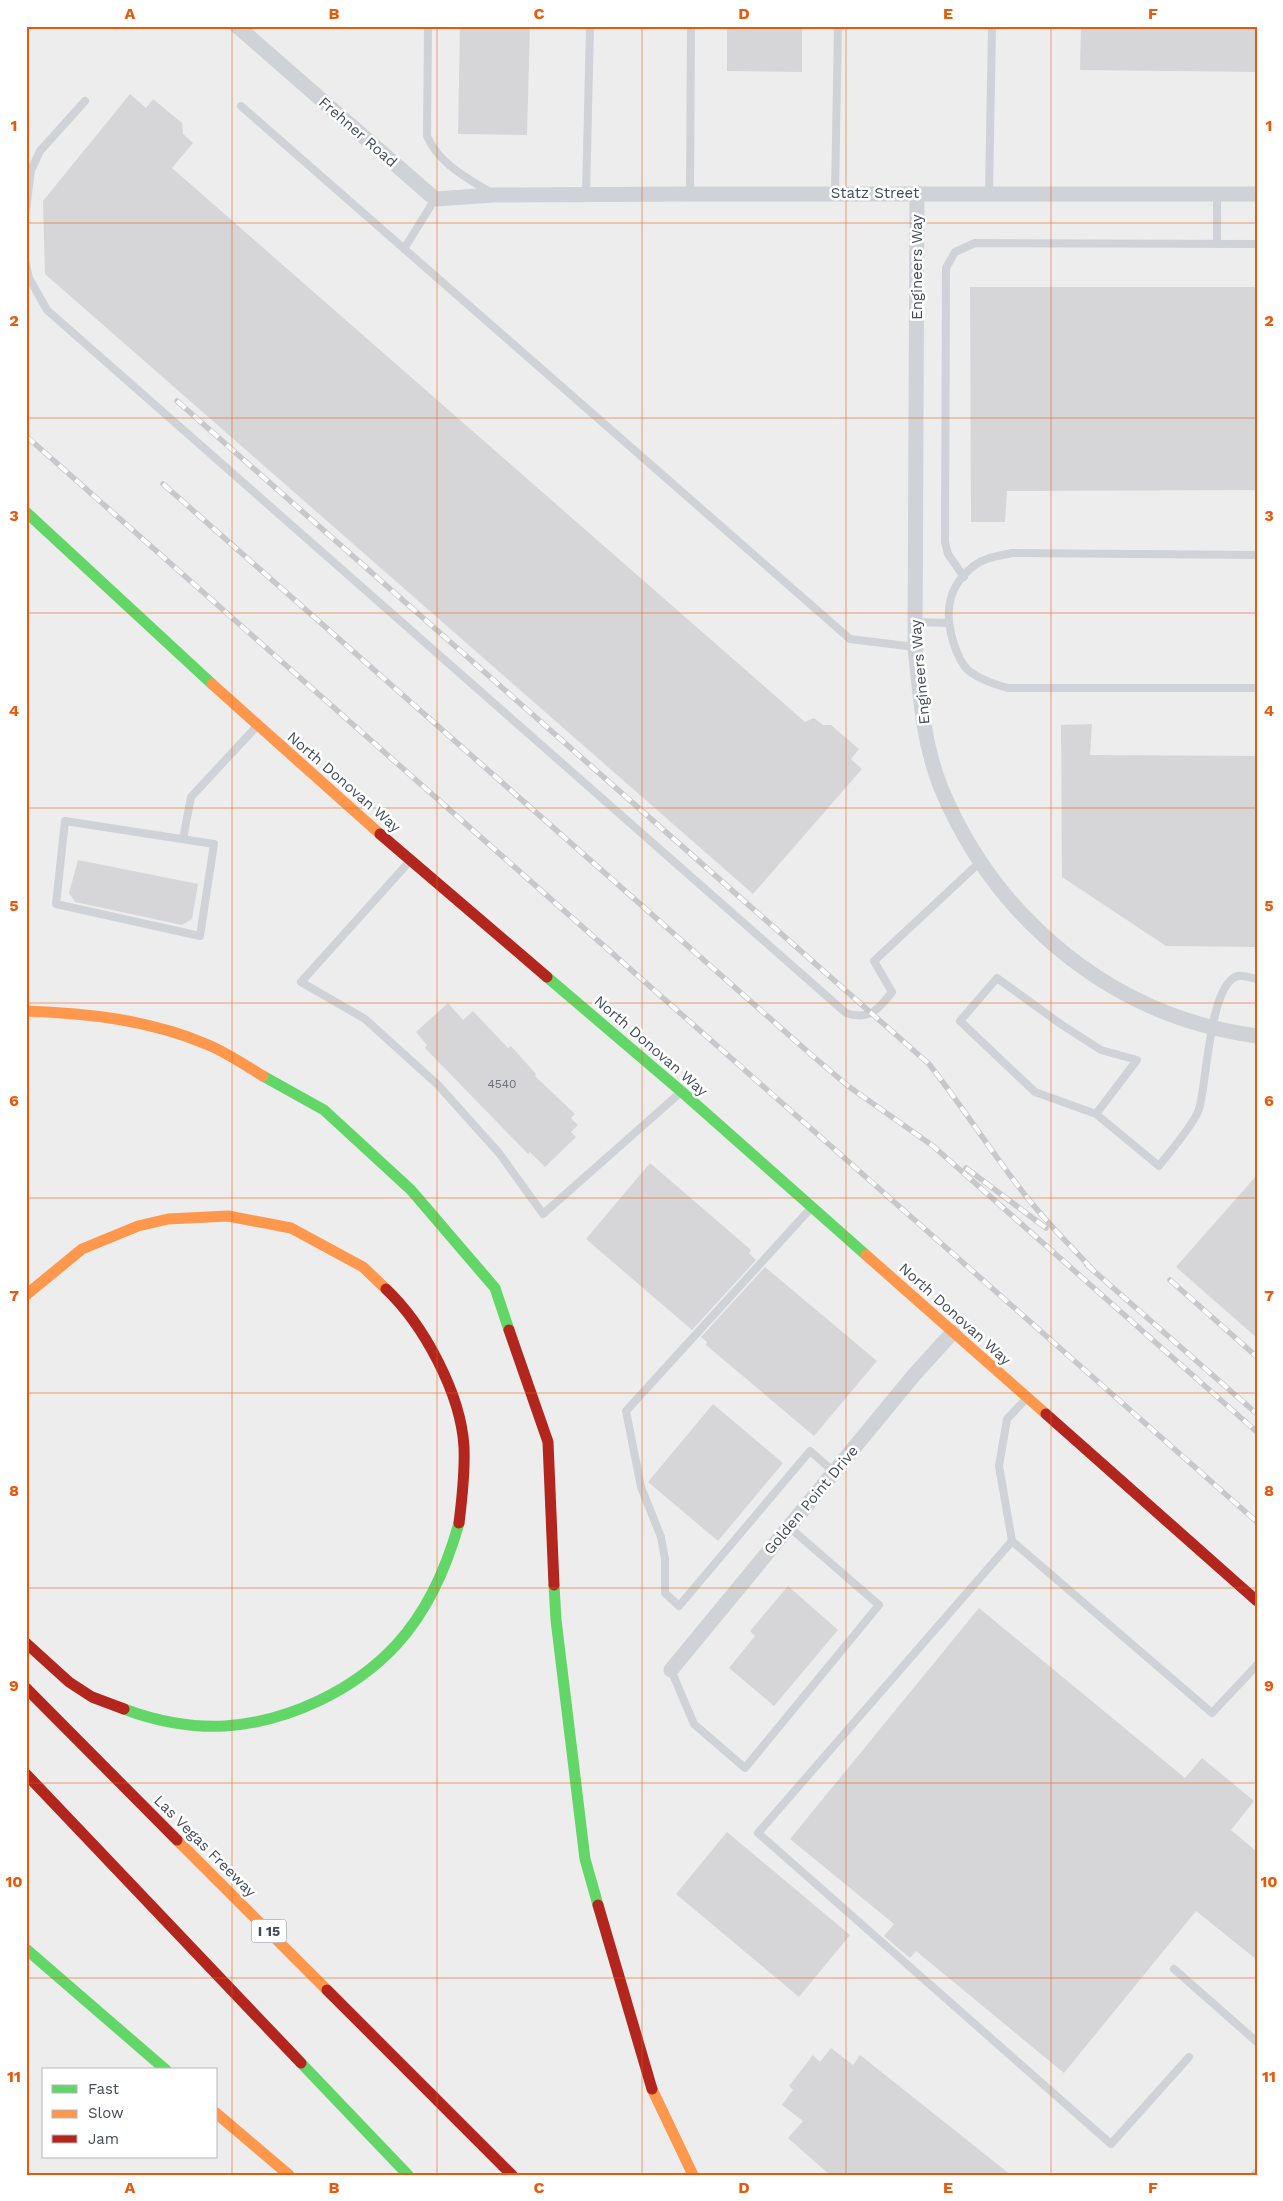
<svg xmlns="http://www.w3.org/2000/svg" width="1283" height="2201" font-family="'Work Sans',sans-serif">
<rect width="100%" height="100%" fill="#eeeded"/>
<g fill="#d6d6d9">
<path d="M460 26H530L527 135 458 134Z"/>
<path d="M727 26H802V72L727 71Z"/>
<path d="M1081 26H1257V72L1080 70Z"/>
<path d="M130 94 146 108 153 99 182 123 183 134 193 143 172 168 805 722 814 718 823 725H831L859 749 851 759 862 769 753 894 45 274 43 201Z"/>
<path d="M970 287H1257V490L1007 491 1005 522H971Z"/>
<path d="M1092 724 1090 755 1257 756V947L1166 946 1062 877 1061 725Z"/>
<path d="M78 860 198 884 192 919 182 925 75 902 69 893Z"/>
<path d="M448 1003 463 1020 473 1011 508 1048 511 1046 536 1074 535 1076 575 1114 571 1118 578 1125 571 1132 576 1137 545 1167 530 1152 528 1154 425 1048 427 1045 416 1032Z"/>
<path d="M650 1163 751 1250 749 1253 756 1260 692 1330 586 1239Z"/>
<path d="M1257 1175V1338L1176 1267Z"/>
<path d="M765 1267 877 1361 814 1436 706 1345 707 1342 701 1337Z"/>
<path d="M713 1404 783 1463 718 1541 648 1482Z"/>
<path d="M788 1586 838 1630 774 1706 729 1668 755 1636 750 1631Z"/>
<path d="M979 1608 1185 1778 1202 1758 1254 1801 1231 1830 1257 1852V1960L1196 1911 1064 2073 916 1951 910 1958 884 1936 894 1924 790 1839Z"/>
<path d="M727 1832 850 1935 799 1997 676 1894Z"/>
<path d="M831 2048 853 2065 860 2055 1011 2175H830L788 2138 803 2121 782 2105 793 2090 789 2086 813 2055 820 2062Z"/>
</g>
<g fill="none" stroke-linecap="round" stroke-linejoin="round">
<g stroke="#cfd2d6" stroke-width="8">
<path d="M428 26 427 136C439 164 466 177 491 193"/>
<path d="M241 106 850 639 915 647"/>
<path d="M835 193 838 26"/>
<path d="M989 193 992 26"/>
<path d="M690 194 691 26"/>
<path d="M586 195 590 26"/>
<path d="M26 210 31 170 40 151 85 101"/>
<path d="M1217 244V194"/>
<path d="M404 249 435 199"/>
<path d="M26 264 29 278 47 310 846 1013C869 1021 879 1009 892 992L874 961 980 862"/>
<path d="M1257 555 1012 553C999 556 986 557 975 565 948 585 944 611 953 641 956 651 961 664 969 671 981 680 994 684 1008 688H1257"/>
<path d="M964 577 948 554 945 542 946 268 955 252 975 243 1257 244"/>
<path d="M916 622 948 623"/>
<path d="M65 821 214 844 200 936 56 904Z"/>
<path d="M183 839 191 797 256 727"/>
<path d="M409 862 301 982 365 1019 438 1085 499 1153 543 1214 681 1092"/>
<path d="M1096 1114 1137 1060 1101 1050 1062 1025 997 978 960 1021 1035 1092 1096 1114 1159 1166C1169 1153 1195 1123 1199 1109 1207 1084 1209 983 1238 976 1243 975 1251 978 1257 979"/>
<path d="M811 1208 626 1411 641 1487 661 1537 665 1559V1593L679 1606 810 1451 834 1472"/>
<path d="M1026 1399 1007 1419 999 1466 1012 1541 1212 1713 1257 1665"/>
<path d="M1012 1541 758 1833 1111 2144 1189 2057"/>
<path d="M671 1670 694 1724 745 1768 879 1605 789 1527"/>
<path d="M1174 1969 1257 2042"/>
<path d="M1254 2175 1257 2172"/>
</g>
<g stroke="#cfd2d6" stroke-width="15">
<path d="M237 26 435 199 494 195 690 194H1257"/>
<path d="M917 193 915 647C920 694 923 743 941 788 996 920 1113 1017 1257 1036"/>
<path d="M671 1670 914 1375 953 1332"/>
</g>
<g stroke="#63d668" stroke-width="11">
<path d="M26 512 212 684"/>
<path d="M547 977 682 1092 866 1255"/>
<path d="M263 1076 324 1110 411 1190 495 1288 509 1330"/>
<path d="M554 1585 556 1620 585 1859 598 1905"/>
<path d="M124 1709C155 1721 192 1728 225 1726 288 1722 355 1690 397 1644 428 1610 447 1566 459 1523"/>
<path d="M26 1949 166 2070"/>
<path d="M301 2063 408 2175"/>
</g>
<g stroke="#ff974d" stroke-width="11">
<path d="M212 684 380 834"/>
<path d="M26 1011C87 1013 150 1020 206 1044 226 1052 245 1065 263 1076"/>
<path d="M866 1255 1046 1414"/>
<path d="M26 1295 82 1249 138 1226 168 1219 228 1216 291 1228 363 1267 386 1289"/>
<path d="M177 1840 327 1990"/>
<path d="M652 2089 693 2175"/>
<path d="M216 2113 289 2175"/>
</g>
<g stroke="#b3261e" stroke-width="11">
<path d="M380 834 547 977"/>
<path d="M386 1289C424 1325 461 1394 464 1447 465 1471 462 1499 459 1523"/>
<path d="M509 1330 548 1442 554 1585"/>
<path d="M1046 1414 1257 1601"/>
<path d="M26 1643 69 1682 92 1697 124 1709"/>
<path d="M26 1688 177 1840"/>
<path d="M26 1774 301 2063"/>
<path d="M598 1905 652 2089"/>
<path d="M327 1990 512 2175"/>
</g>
<g stroke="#c7c8cc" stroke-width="5.5">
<g id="rail">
<path d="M177 401 929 1064C962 1106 990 1150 1022 1191 1043 1219 1068 1243 1092 1269"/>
<path d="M26 436 1257 1522"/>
<path d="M163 484 815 1058 848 1086 933 1146 1257 1432"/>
<path d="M966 1168 1046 1228"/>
<path d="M1087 1265 1257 1414"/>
<path d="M1170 1280 1257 1357"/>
</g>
</g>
<use href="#rail" stroke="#fff" stroke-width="4" stroke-dasharray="11" stroke-linecap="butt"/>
</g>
<path fill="none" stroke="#e8590c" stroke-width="1" stroke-opacity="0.55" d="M232 26V2175M437 26V2175M642 26V2175M846 26V2175M1051 26V2175M26 223H1257M26 418H1257M26 613H1257M26 808H1257M26 1003H1257M26 1198H1257M26 1393H1257M26 1588H1257M26 1783H1257M26 1978H1257"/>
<g text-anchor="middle" stroke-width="5" stroke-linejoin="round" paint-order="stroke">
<g font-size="12" fill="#686f7c">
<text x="502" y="1088">4540</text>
</g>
<rect fill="#fff" stroke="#7b818d" stroke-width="1" x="251.5" y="1919.5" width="35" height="23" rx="4"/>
<g font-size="14" font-weight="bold" fill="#424b5c">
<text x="269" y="1936">I 15</text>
</g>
<g font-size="15" fill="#424b5c" stroke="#fff">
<text transform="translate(358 132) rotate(41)" y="5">Frehner Road</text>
<text x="875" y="198">Statz Street</text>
<text transform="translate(917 267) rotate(-90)" y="5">Engineers Way</text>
<text transform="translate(920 672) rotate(-95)" y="5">Engineers Way</text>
<text transform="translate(344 782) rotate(41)" y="5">North Donovan Way</text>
<text transform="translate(651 1046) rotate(41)" y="5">North Donovan Way</text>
<text transform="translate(955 1314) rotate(42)" y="5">North Donovan Way</text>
<text transform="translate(811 1500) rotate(-50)" y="5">Golden Point Drive</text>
<text transform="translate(205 1846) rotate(45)" y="5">Las Vegas Freeway</text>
</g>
</g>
<rect width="1283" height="2201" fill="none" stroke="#ffffff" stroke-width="55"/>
<rect x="42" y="2068" width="175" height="90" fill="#ffffff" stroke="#b3b7be"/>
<rect x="52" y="2085" width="25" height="8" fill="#63d668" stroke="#b3b7be"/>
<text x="88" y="2094" font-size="15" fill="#424b5c">Fast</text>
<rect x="52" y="2110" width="25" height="8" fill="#ff974d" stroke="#b3b7be"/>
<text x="88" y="2118" font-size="15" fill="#424b5c">Slow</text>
<rect x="52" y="2135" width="25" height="8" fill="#b3261e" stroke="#b3b7be"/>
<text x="88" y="2144" font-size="15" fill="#424b5c">Jam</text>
<rect x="28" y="28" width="1228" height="2146" fill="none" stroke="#e8590c" stroke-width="2"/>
<g font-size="16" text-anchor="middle" font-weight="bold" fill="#e8590c">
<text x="130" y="19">A</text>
<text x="334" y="19">B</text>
<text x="539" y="19">C</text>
<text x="744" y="19">D</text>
<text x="948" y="19">E</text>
<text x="1153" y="19">F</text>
<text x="14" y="131">1</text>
<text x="1269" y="131">1</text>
<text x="14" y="326">2</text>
<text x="1269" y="326">2</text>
<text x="14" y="521">3</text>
<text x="1269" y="521">3</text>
<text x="14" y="716">4</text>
<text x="1269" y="716">4</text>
<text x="14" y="911">5</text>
<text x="1269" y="911">5</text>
<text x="14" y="1106">6</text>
<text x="1269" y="1106">6</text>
<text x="14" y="1301">7</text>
<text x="1269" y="1301">7</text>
<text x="14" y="1496">8</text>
<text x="1269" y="1496">8</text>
<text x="14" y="1691">9</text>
<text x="1269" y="1691">9</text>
<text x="14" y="1887">10</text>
<text x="1269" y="1887">10</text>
<text x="14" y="2082">11</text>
<text x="1269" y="2082">11</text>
<text x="130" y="2193">A</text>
<text x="334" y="2193">B</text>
<text x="539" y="2193">C</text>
<text x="744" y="2193">D</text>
<text x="948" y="2193">E</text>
<text x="1153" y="2193">F</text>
</g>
</svg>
